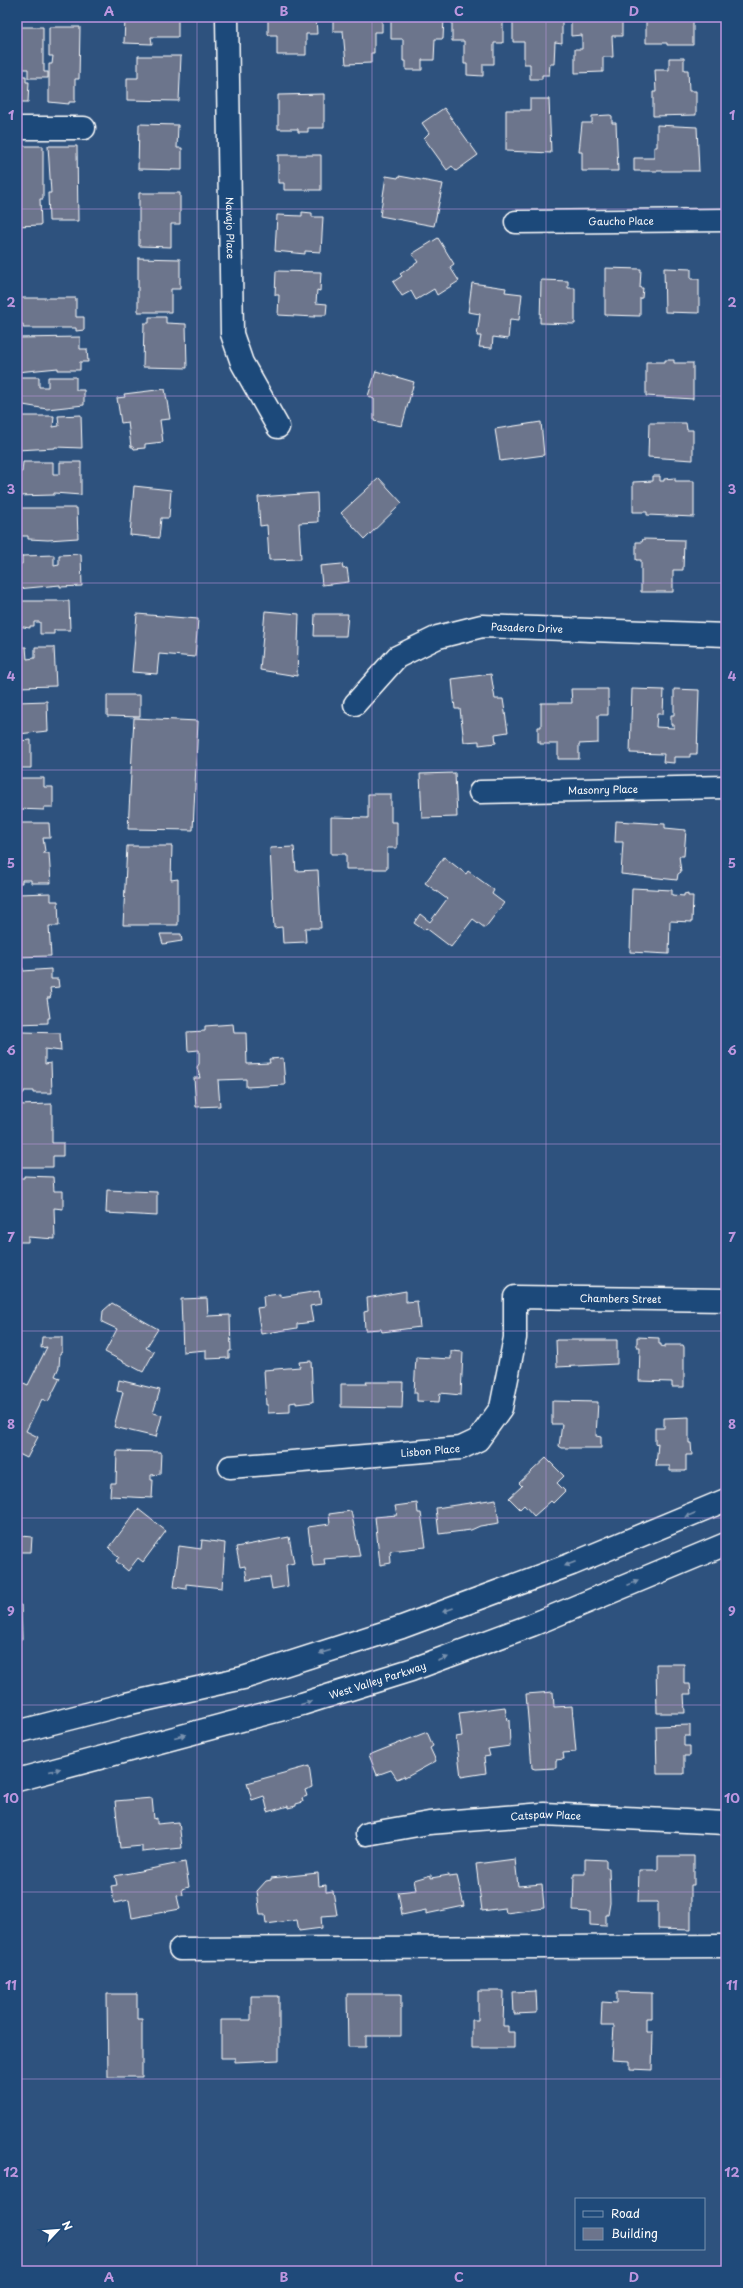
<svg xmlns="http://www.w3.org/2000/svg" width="743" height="2288" font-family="'Playpen Sans',sans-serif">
<rect width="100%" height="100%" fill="#2e527e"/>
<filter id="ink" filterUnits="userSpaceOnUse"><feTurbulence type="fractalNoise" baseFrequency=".025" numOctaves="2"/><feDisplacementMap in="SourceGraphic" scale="8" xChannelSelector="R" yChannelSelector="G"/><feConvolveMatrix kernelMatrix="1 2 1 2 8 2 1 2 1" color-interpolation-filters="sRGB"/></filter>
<g filter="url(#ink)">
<g fill="#6c748c" stroke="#fff">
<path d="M133 17H178V37H151L152 44 124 43 125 19H133Z"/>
<path d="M268 17H316L317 34H306V55H277V35H268Z"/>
<path d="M333 17H382V32H374V53H371V63L346 64 343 31H333Z"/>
<path d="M391 17H444L443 39H435L434 60H422V70H406V61H403V39H391Z"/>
<path d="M452 17H503V43H494V64H483V76L467 75V64H464V41H452Z"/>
<path d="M513 17H562V43L555 42 554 64H550L549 75H542V79H530V64H524V42H513Z"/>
<path d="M571 17H622V36H612L613 57H603V72L575 73V49H582V35L571 36Z"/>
<path d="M646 17H693V45H667V43H646Z"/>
<path d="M17 27H43V64H44V72H48V78H28V69H23V76H26V82H29L28 102H17Z"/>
<path d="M49 27H80L79 79H75V102H69V104L49 102V64H52L53 56H49Z"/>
<path d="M138 56H181L179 101 127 100V78H138Z"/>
<path d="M669 58H684V70H688L689 91H696V115L653 116V92H656L655 70H669Z"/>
<path d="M324 94V128H308V132H298V129H278V95Z"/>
<path d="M530 99H549L551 153 506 151V110H530Z"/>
<path d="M444 108 478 155 456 171 452 166 447 170 424 138 429 133 422 123Z"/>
<path d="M610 115 612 116V123H616L618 171H582V152H579L582 123H592V116Z"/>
<path d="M139 124 178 125 177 148H182V170L138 169Z"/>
<path d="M657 125 697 127 699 171H634V158H654V147H657Z"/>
<path d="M17 146H43V199H40L41 225 17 226Z"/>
<path d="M48 146H77L78 221H49L48 193H51Z"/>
<path d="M278 155H321V190H284V183H278Z"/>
<path d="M386 176 398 178 399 176 443 184 434 226 380 216Z"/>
<path d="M139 193H180V224H171V247L139 246Z"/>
<path d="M302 212 312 213V217H323L321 252 305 251V254L275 251 277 215 302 216Z"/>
<path d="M438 238 454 264 450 267 459 281 437 295 434 289 416 300 411 291 402 296 393 282 402 276 400 274 418 262 412 254Z"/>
<path d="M138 258 180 259V289H171V312H138Z"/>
<path d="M605 268 641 269 640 288H643L642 298H640V316L605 315Z"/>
<path d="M664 268 691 269V279H699V313L665 312Z"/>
<path d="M276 271 321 272 320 291 317 290 316 303 327 304 326 315H315V317L278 315 279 295H275Z"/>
<path d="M541 280 568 281V288H575V324L540 323Z"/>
<path d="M472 283 506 288 505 292 522 294 519 320 510 319 508 339 493 337 492 348 479 347 481 336H477L480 314 468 312Z"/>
<path d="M17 298H76V317H84V330L76 331V328H23V324H17Z"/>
<path d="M149 317H166V323L186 324 187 368 143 367 144 323H149Z"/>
<path d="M80 337V349H87L88 362H80V370H58V368L17 372V338Z"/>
<path d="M665 360H674V363H693V399L646 396V362H665Z"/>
<path d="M376 371 414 382 402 426 374 421V399L368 396Z"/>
<path d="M17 377H39V387H48V377H76V390H84V405L47 409 17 404Z"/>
<path d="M165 389 170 419 160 420 163 442 145 444V448L134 449 133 447H131L128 422 121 423 117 398 125 397 124 394Z"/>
<path d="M81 415 82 448 55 447V448L17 450V425H21V416H54L53 427 59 426 58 416Z"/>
<path d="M541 422 544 455 500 461 495 429Z"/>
<path d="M649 423H686L687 430H693V460L648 457Z"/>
<path d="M23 462H53V474H60V462H81V495L54 493V495L17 496V472H22Z"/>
<path d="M653 476H660V481H664V479L675 478V481H694V517L647 515V512H633V482L653 481Z"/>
<path d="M379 478 402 503 365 539 341 513Z"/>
<path d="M134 486 171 490 169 518H161L159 538 130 535Z"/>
<path d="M317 493 318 522 299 523 301 559 269 560 267 525 260 526 258 497Z"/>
<path d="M17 508H77L78 538 48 540 28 539V536H17Z"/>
<path d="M643 539 684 540 683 570H673V592H641V560H636V542H642Z"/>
<path d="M81 554 82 586 60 587V585L17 589V564H22V556L54 555V566L59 565V555Z"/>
<path d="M342 564 343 569 347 568 349 582 322 585 320 566Z"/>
<path d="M17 601H69L70 630H54V634H40V622H34V626H30V628L17 626Z"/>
<path d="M265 611 299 614 297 676 260 670Z"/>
<path d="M137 614 198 619 195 657 159 654 157 674 132 672Z"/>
<path d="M315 614H348L346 636H314Z"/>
<path d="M17 646V647H26L27 659 35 658V647H54L56 686 17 687Z"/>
<path d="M491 674 495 699H503L508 732 495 734 496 743 479 745V741L464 742 460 709H455L452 679Z"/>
<path d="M571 689H608V715H598V743L579 744V759H558V744H540V741L538 742V727H541V703H572Z"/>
<path d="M632 689 664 690 663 714H657L656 727 674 728V725H671V715H674V689L699 690 697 754H690V757H674V763L663 762 664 754 630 753Z"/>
<path d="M107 695H140V717L107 716Z"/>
<path d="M47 701 48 731 18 734 17 702Z"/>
<path d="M134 718 198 721 193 830 128 829Z"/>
<path d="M31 740V768H21V771H17V741Z"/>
<path d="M455 773 457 817 422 818 420 774Z"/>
<path d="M17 778H44V787H53V807H44V810L17 809Z"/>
<path d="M368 794H391V822H397V848H387V869H346V854H331V817L368 818Z"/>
<path d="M616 821 665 824V828L686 830 684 856H679L681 872 678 874 677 880 621 874 623 842H615Z"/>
<path d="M17 823H49L50 838H43L45 851 43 853H49L51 883H31V880H22V883H17Z"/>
<path d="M127 846H172L171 880 178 879V925H123Z"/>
<path d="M294 847 296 871 318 870 321 928H305L306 942 283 943 282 927 274 928 270 848Z"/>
<path d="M444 857 466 874 468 871 494 890 492 894 504 903 485 928 473 919 451 947 426 928 424 930 414 923 420 914 430 922 447 899 425 883Z"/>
<path d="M632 888 672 890V895L684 896V894L688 893V896H693L692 922 670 921 669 954 630 952Z"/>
<path d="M51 893V901H58L59 926H49L51 956 17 957V894Z"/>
<path d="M160 934H181L182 941 163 944Z"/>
<path d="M17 968H23V971L51 969V979H58L59 987 50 988 51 995 50 998H47L50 1018H48V1023L17 1024Z"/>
<path d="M233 1024 234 1033H246L247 1064 270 1063 269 1059 283 1058 285 1085 246 1087V1079L218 1080 220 1106 196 1107 194 1078H200L197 1067 199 1064V1050L188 1051 187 1032 205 1031V1026Z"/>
<path d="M23 1032 60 1033 61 1051 45 1049V1064L51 1063 52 1093H33V1091H24V1093L17 1095V1034Z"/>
<path d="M52 1104V1143H63V1156H53V1167H17V1105Z"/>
<path d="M24 1176 53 1177 54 1191H63V1209L54 1208 55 1239 28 1237V1242H17V1178H24Z"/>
<path d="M107 1190 157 1192V1216L106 1213Z"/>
<path d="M319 1291 321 1304 310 1306 313 1322 297 1324V1328L261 1334 257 1308 264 1307 263 1296 280 1294V1297Z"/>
<path d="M406 1291V1302L417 1301 420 1327 382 1332 381 1329 365 1330 364 1312 368 1311 367 1298Z"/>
<path d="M207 1298 208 1316 230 1315 231 1351H229V1358L206 1359V1350L183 1352 181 1299Z"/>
<path d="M112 1303 158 1329 146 1348 154 1352 143 1372 105 1352 117 1329 102 1322 103 1311Z"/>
<path d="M42 1337H62V1353H60L59 1367 55 1376 60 1378 48 1402 42 1399 26 1431 38 1437 27 1458 17 1453V1380L28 1385 47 1347 41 1348Z"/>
<path d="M637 1337 659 1338V1344H661V1346L665 1347V1345H683L684 1347V1387H672V1382L639 1381 640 1347H637Z"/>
<path d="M556 1340H617V1364L557 1367Z"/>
<path d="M451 1351 463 1352 461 1395 440 1393 439 1402 417 1401V1393H414L416 1357 451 1359Z"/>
<path d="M311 1361 313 1402 296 1404V1402L290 1403V1412L268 1413V1405H266L264 1370 300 1367 299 1362Z"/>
<path d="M119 1380 160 1390 153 1413 162 1415 156 1437 114 1427 123 1392 117 1391Z"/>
<path d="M366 1382H403L402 1408 341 1407V1384H367Z"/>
<path d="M552 1401 598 1402 596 1436 601 1437V1448H562L559 1446 562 1424H552Z"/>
<path d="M689 1417V1443H691L692 1455H686V1471H670V1466H656L658 1443 655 1444V1428H664V1418Z"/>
<path d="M117 1451 161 1452 160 1474 151 1475V1480H153L152 1498 110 1496 111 1483H116Z"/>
<path d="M546 1458 564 1476 557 1483 565 1491 553 1503 551 1501 534 1516 524 1505 520 1509 509 1498 522 1486 519 1483Z"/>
<path d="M496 1499 499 1523 480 1526 471 1530 439 1534 436 1508Z"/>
<path d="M417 1503 418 1513H421L426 1547 390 1551 391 1563 380 1565 375 1517 397 1515 395 1506Z"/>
<path d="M138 1509 166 1531 143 1562 138 1558 128 1571 116 1561 119 1557 109 1548Z"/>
<path d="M351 1511 360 1556 324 1559 325 1565 313 1566 308 1527 330 1524 329 1514Z"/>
<path d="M17 1529H22V1536L32 1537 31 1552H17Z"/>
<path d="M289 1537 294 1563 286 1565 288 1586 272 1589 270 1577 247 1580 245 1566 240 1567 236 1547Z"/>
<path d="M202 1540 225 1543 222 1588 186 1584V1589L174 1587 179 1546 201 1549Z"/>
<path d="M17 1605H21L22 1639H17Z"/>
<path d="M656 1664H684V1684H690L691 1694H684L685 1713H657Z"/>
<path d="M553 1692 554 1707 572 1706 576 1752 563 1753 564 1759 556 1760V1768L535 1769 532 1768 526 1694Z"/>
<path d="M505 1707 507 1721 509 1720 510 1746 488 1749 490 1756 484 1757 486 1773 461 1777 456 1737 462 1736 459 1713Z"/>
<path d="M690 1725V1736H684V1746H690V1756H684V1774H657L656 1726Z"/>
<path d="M427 1732 433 1746 430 1748 436 1761 405 1778 404 1776 397 1779 391 1770 377 1775 369 1755Z"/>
<path d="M309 1766 312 1787 305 1790 307 1796 302 1798 303 1802 296 1804V1806L288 1808V1806L268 1812 264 1796 252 1800 247 1783Z"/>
<path d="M152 1798 154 1819 157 1818V1824L179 1822 182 1848 142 1852V1846L120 1848 115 1801Z"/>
<path d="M658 1856H694V1885H691V1930L658 1929V1902H638L639 1870H658Z"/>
<path d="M515 1859 518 1886 542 1884 544 1908 506 1913 505 1908 482 1911 476 1864Z"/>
<path d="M585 1859 606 1860V1868H609L610 1903 608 1915H606V1926L590 1925V1912L573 1911 574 1874H585Z"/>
<path d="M185 1862 189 1887 182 1889 183 1895 177 1896 180 1909 132 1918 129 1900 114 1903 111 1886 117 1885 115 1876Z"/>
<path d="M318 1873 319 1886 326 1885V1892L333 1891 337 1915 321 1916 322 1928 299 1931 297 1920 266 1924 265 1915H260L257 1891 266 1881 271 1880V1878Z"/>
<path d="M431 1875V1878L449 1875V1877L457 1876 464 1906 426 1914V1910L402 1915 398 1892 416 1890 414 1880Z"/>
<path d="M478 1991H504L503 2026H508V2032H514V2048H472V2020H478Z"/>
<path d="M536 1991 537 2013 514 2014 513 1992Z"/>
<path d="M617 1992 652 1993V2018H646V2032H653L652 2070 630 2069V2061L612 2060 614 2026H601L602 2002 617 2003Z"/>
<path d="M107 1994H137V2019H142V2077H108Z"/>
<path d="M347 1994H401V2036H366V2047H348Z"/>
<path d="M251 1996H279V2060L235 2062V2058H221V2020H251Z"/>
</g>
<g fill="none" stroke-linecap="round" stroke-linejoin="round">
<g stroke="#fff" stroke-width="25">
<g id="minor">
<path id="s1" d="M227 17 232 334 242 363 278 427"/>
<path d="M17 128H84"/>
<path id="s2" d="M516 222 726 220"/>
<path id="s3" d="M355 704 397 657 438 637 482 626 726 635"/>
<path id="s4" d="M480 792 726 787"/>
<path id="s5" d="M230 1467 461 1448 478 1440 501 1408 515 1338V1297L726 1300"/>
<path id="s6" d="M367 1834 429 1823 544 1814 726 1823"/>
<path d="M180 1949 726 1946"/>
</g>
</g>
<g stroke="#fff" stroke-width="25">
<g id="major">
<path d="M17 1732 126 1704 243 1678 402 1627 572 1564 726 1500"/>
<path id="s7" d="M17 1780 302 1704 411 1670 532 1625 726 1544"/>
</g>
</g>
<use href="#minor" stroke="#1f4a7a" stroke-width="22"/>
<use href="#major" stroke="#1f4a7a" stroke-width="22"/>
</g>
<defs><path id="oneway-solid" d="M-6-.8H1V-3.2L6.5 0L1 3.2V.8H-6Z"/></defs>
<g fill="#7992af">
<use href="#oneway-solid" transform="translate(690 1515) rotate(157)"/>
<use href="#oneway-solid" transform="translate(570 1564) rotate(159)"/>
<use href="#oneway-solid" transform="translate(633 1583) rotate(-22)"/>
<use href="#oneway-solid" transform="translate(448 1610) rotate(160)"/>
<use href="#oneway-solid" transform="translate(325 1652) rotate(162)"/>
<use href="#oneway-solid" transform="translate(443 1659) rotate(-21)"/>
<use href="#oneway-solid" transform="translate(306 1703) rotate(-17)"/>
<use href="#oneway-solid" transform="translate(180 1736) rotate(-15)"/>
<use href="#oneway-solid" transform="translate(55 1770) rotate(-15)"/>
</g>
</g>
<path fill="none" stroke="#bd96df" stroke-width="1" stroke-opacity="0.55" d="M197 17V2271M372 17V2271M546 17V2271M17 209H726M17 396H726M17 583H726M17 770H726M17 957H726M17 1144H726M17 1331H726M17 1518H726M17 1705H726M17 1892H726M17 2079H726"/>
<g text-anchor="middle" stroke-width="3.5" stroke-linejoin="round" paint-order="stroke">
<g font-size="10" fill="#fff" stroke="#1f4a7a">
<text dy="4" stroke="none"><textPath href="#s2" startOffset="105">Gaucho Place</textPath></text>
<text dy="4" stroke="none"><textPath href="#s1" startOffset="211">Navajo Place</textPath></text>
<text dy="4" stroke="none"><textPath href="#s3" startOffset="199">Pasadero Drive</textPath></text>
<text dy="4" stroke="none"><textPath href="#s4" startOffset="123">Masonry Place</textPath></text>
<text dy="4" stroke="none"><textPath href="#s5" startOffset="508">Chambers Street</textPath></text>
<text dy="4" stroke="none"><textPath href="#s5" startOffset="201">Lisbon Place</textPath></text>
<text dy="4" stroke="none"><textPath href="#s7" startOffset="374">West Valley Parkway</textPath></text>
<text dy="4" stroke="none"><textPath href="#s6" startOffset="180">Catspaw Place</textPath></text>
</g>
</g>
<rect width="743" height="2288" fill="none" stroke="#1f4a7a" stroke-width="44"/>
<rect x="575" y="2198" width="130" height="52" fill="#1f4a7a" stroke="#7992af"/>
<rect x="583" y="2211" width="20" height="6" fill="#1f4a7a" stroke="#7992af"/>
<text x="611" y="2218" font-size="12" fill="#ffffff">Road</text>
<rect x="583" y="2228" width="20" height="12" fill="#6c748c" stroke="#7992af"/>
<text x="611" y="2238" font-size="12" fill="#ffffff">Building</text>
<g transform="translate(58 2230) rotate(64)" stroke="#1f4a7a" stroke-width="3" paint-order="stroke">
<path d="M0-3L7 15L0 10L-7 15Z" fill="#ffffff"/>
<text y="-6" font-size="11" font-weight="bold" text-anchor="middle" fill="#ffffff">N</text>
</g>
<rect x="22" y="22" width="699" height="2244" fill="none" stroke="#bd96df" stroke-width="1.5"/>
<g font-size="13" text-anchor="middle" font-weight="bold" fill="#bd96df">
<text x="109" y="16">A</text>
<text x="284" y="16">B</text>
<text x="459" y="16">C</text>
<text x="634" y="16">D</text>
<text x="11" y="120">1</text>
<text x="732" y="120">1</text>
<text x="11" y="307">2</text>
<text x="732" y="307">2</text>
<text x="11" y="494">3</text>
<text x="732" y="494">3</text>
<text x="11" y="681">4</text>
<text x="732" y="681">4</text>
<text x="11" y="868">5</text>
<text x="732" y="868">5</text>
<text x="11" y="1055">6</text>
<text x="732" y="1055">6</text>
<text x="11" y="1242">7</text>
<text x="732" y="1242">7</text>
<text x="11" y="1429">8</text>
<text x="732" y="1429">8</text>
<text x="11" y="1616">9</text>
<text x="732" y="1616">9</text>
<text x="11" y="1803">10</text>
<text x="732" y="1803">10</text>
<text x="11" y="1990">11</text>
<text x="732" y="1990">11</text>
<text x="11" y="2177">12</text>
<text x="732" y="2177">12</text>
<text x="109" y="2282">A</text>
<text x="284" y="2282">B</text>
<text x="459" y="2282">C</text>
<text x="634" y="2282">D</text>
</g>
</svg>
